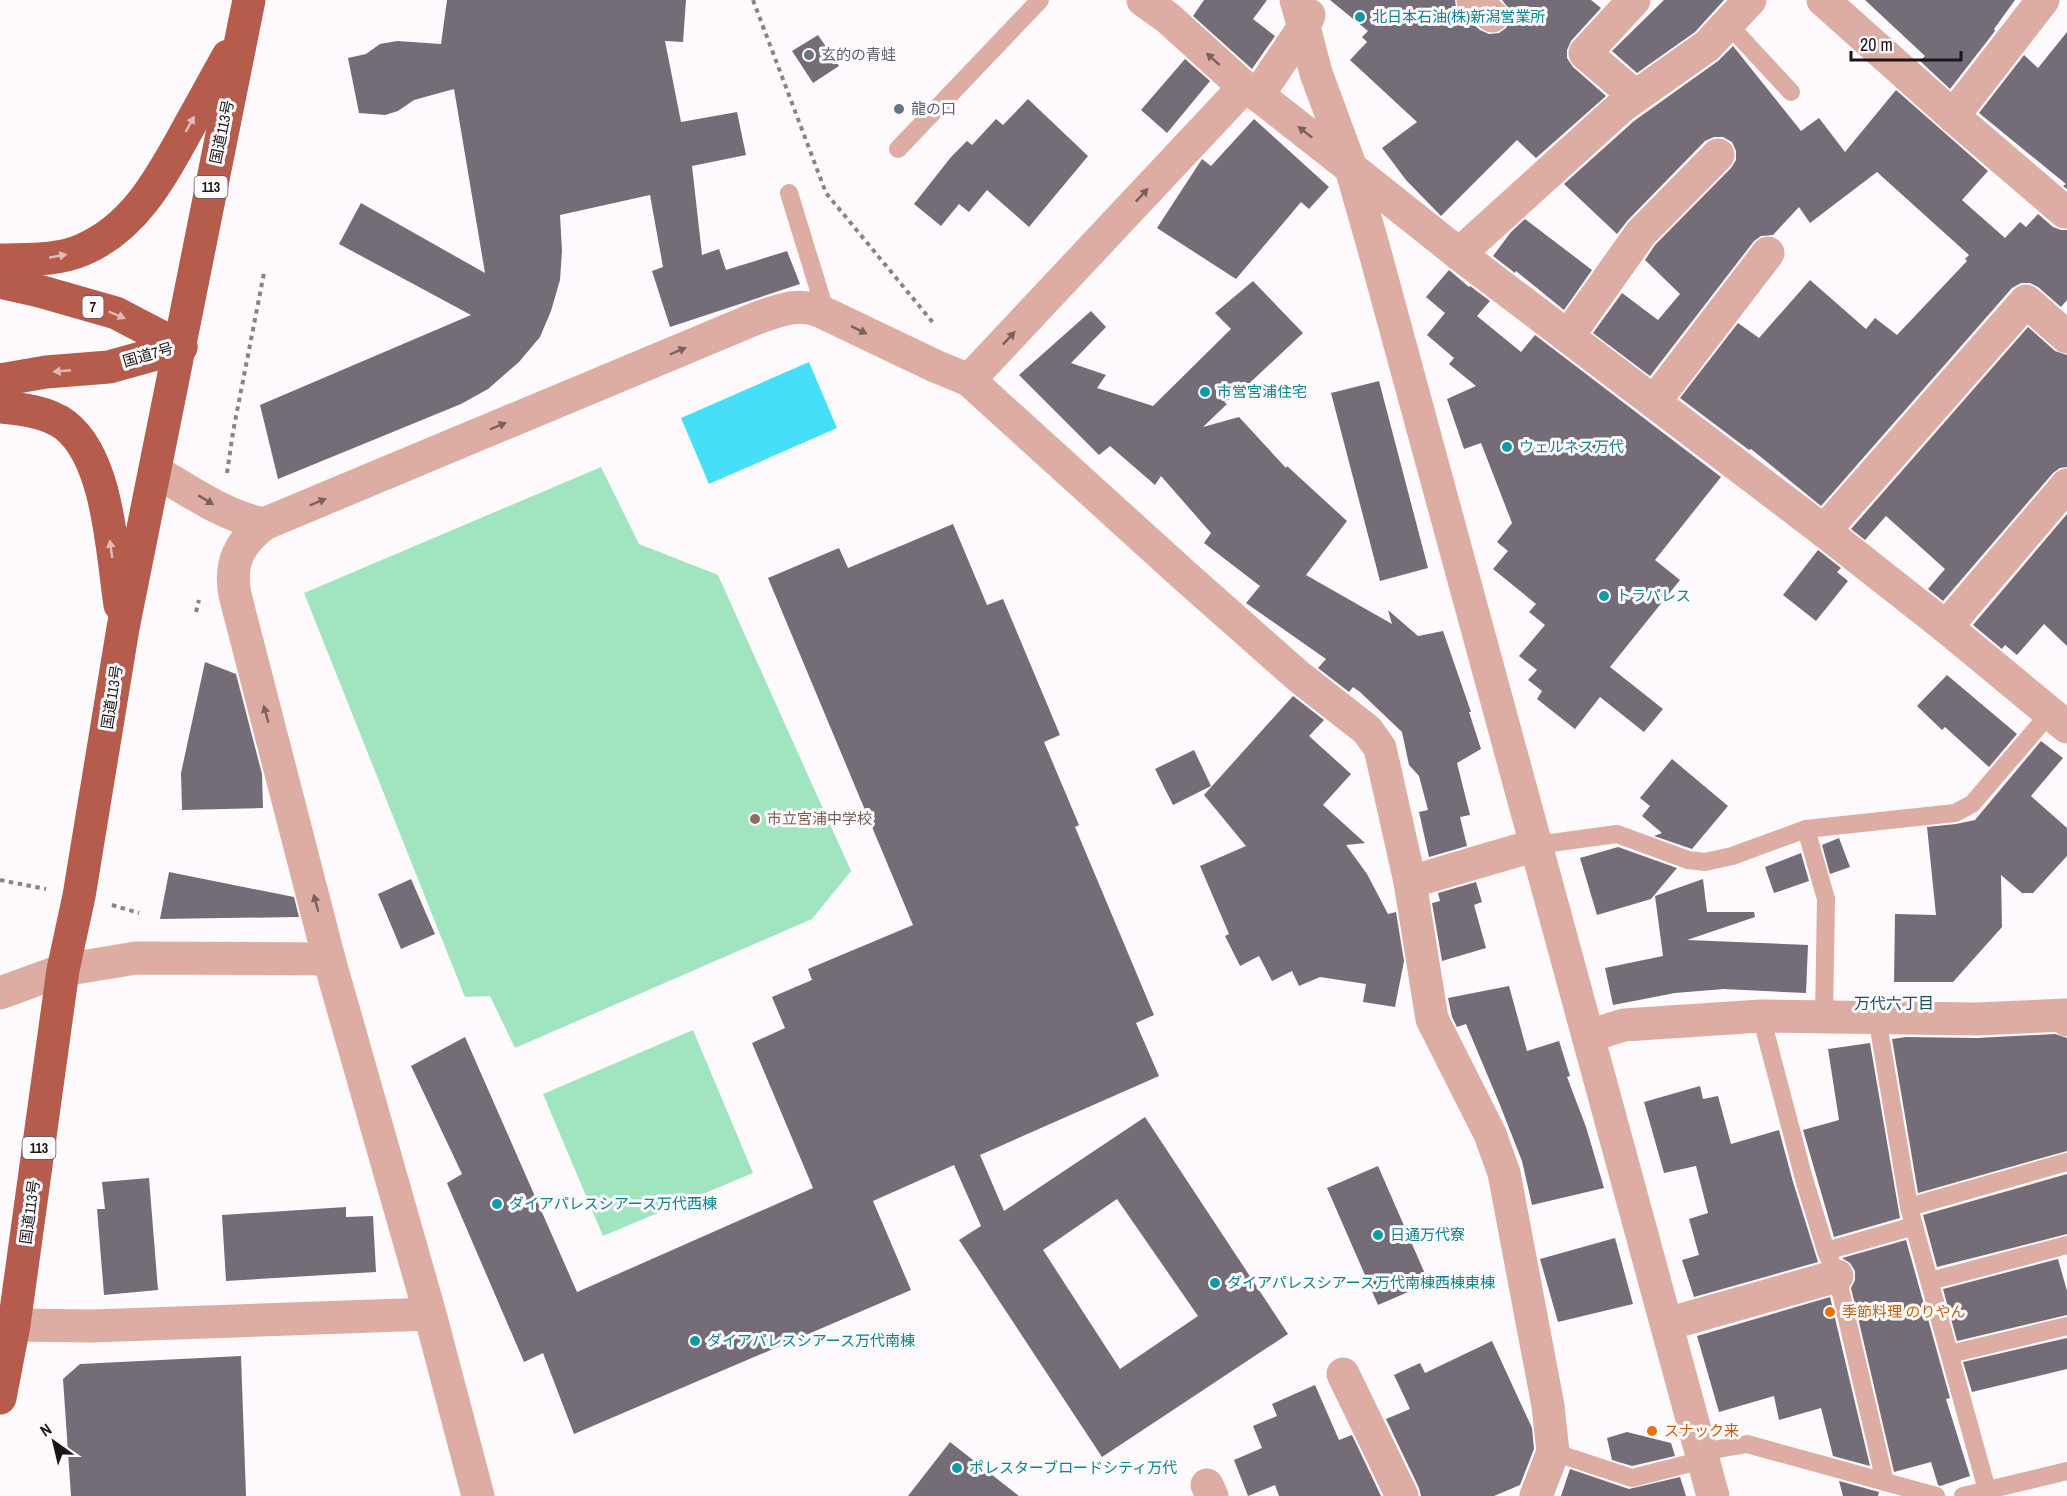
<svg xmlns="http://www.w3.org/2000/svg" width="2067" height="1496" font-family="'Archivo Narrow','Noto Sans JP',sans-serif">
<rect width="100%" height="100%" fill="#fffafe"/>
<g fill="#a0e5c0">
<path d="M601 467 639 544 718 575 851 871 812 919 515 1048 490 996 465 997 304 593Z"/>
<path d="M693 1030 753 1173 603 1236 543 1094Z"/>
</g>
<path fill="#47defa" d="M809 362 837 428 709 484 681 418Z"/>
<g fill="#746c77" fill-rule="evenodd">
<path d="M447 0H686L683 42 665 41 681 122 737 112 746 155 692 166 702 255 719 249 726 270 787 251 800 284 670 327 652 271 663 267 650 195 560 215 562 251 560 280 551 311 540 337 519 362 488 389 461 404 278 479 260 405 471 315 339 244 361 203 485 273 454 89 414 100 398 111 385 115 359 113 348 58 366 54 380 44 397 41 441 44Z"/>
<path d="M1204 0H1267L1253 19 1275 36 1252 69 1193 16Z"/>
<path d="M1330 0H1455L1456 7 1461 14 1480 30 1489 34 1499 33 1506 28 1510 20 1509 9 1502 0H1591L1601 8 1571 41 1567 50V58L1573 67 1606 96 1536 158 1517 140 1441 216 1406 180 1382 148 1417 122 1350 60 1367 42 1362 37 1368 31Z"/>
<path d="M1664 0H1724L1695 32 1637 73 1612 51Z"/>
<path d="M1865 0H2015L1994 29 1995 31 1950 89 1920 61 1925 56Z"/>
<path d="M2067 32V189L2063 186 2066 184 1979 113 2024 55 2038 68Z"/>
<path d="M818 35 839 66 813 83 792 51Z"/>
<path d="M1733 46 1801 131 1819 118 1845 152 1896 90 1988 171 1962 200 2005 238 2020 222 2026 227 2038 214 2053 227 2061 230H2067V300L2061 307 2038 287 2030 283H2021L2012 288 1821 506 1751 449 1749 450 1745 447 1680 398 1738 323 1759 338 1810 280 1866 329 1875 318 1897 335 1967 261 1965 259 1969 255 1877 172 1810 223 1799 207 1773 235 1761 236 1754 241 1650 376 1593 333 1622 293 1658 320 1680 294 1645 260 1655 245 1731 168 1736 160V151L1732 142 1723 137H1714L1705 141 1628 220 1617 234 1564 184 1634 121 1718 61Z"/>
<path d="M1185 59 1210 81 1167 133 1141 110Z"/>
<path d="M1028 99 1088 156 1029 227 987 190 969 212 959 204 941 226 914 204 951 157 967 141 972 145 996 119 1003 125Z"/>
<path d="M1254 119 1329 187 1309 209 1301 202 1236 279 1157 228 1202 159 1211 166Z"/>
<path d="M1525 219 1592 270 1564 310 1516 271 1515 273 1493 256 1511 232Z"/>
<path d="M1449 270 1469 287 1470 286 1490 301 1477 316 1521 352 1535 335 1721 477 1655 560 1680 580 1610 667 1663 709 1644 732 1600 697 1575 729 1537 699 1542 691 1528 680 1537 670 1519 656 1545 625 1529 612 1536 604 1493 569 1508 551 1497 542 1512 523 1481 443 1464 449 1447 399 1476 386 1449 364 1454 358 1427 335 1445 313 1426 297Z"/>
<path d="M1253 281 1303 333 1238 394 1224 402 1227 404 1203 427 1239 417 1286 468 1287 466 1347 521 1306 575 1392 624 1388 610 1418 636 1443 631 1471 712H1469L1481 749 1457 763 1470 815 1460 817 1467 846 1429 857 1419 812 1428 810 1419 776 1409 765 1402 732 1360 692 1353 687 1349 692 1318 668 1326 659 1246 603 1260 586 1204 543 1211 533 1161 476 1155 485 1110 446 1099 455 1019 375 1091 311 1106 327 1071 363 1106 375 1097 388 1153 406 1231 329 1215 313Z"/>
<path d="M2028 327 2055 351 2067 355V467L2060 468 2053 473 1943 601 1928 589 1945 569 1886 516 1865 540 1851 529Z"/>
<path d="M1379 381 1428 568 1380 581 1331 393Z"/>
<path d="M2067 514V646L2044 624 2017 655 2005 645 2002 649 1973 625Z"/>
<path d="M953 524 987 605 1003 599 1060 735 1044 742 1079 825 1075 827 1154 1015 1136 1023 1159 1076 980 1155 1004 1211 1145 1117 1288 1334 1102 1457 959 1240 981 1226 954 1165 873 1201 911 1290 574 1434 543 1353 524 1362 447 1183 462 1174 411 1066 465 1037 577 1292 813 1188 752 1043 785 1028 772 997 812 980 808 969 913 925 768 578 839 548 848 568ZM1117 1199 1198 1316 1120 1369 1043 1250Z"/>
<path d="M1818 550 1841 568 1837 572 1848 581 1816 621 1783 595Z"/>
<path d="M205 662 236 674 262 774 263 808 182 810 181 773Z"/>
<path d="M1947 675 2017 734 1989 767 1945 727 1942 730 1917 706Z"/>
<path d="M1293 696 1324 720 1309 736 1351 774 1323 805 1365 843 1346 845 1367 874 1388 914 1396 912 1404 961 1395 1007 1363 1002 1366 984 1320 977 1299 986 1292 971 1272 981 1259 956 1240 966 1225 936 1229 934 1200 866 1246 846 1204 795Z"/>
<path d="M2041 741 2063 758 2031 796 2067 828V856L2033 893H2022L2001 875 2002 927 1953 982H1894L1895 914 1936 915 1927 827 1956 824 1975 820Z"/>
<path d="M1194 750 1211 786 1173 805 1155 769Z"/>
<path d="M1672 759 1728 806 1692 849 1654 836 1662 833 1642 816 1650 806 1640 798Z"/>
<path d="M1839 838 1850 867 1830 874 1822 845Z"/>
<path d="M1618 847 1677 868 1651 899 1597 915 1580 858Z"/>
<path d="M1801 853 1809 881 1774 893 1765 867Z"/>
<path d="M169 872 294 897 299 917 160 919Z"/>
<path d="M411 879 435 934 401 949 378 894Z"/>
<path d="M1703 879 1707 912H1754L1755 917 1687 940 1808 945 1806 993 1724 989 1675 993 1613 1005 1605 968 1663 956 1655 896Z"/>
<path d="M1476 882 1482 902 1474 905 1486 948 1442 961 1432 903 1440 901 1438 893Z"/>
<path d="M1509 986 1527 1051 1559 1041 1570 1076 1567 1077 1586 1127 1604 1188 1532 1205 1522 1161 1500 1105 1466 1024 1457 1027 1452 1017 1448 998Z"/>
<path d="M2055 1034 2067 1038V1151L1918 1193 1892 1039 1906 1037 1977 1038Z"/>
<path d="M1870 1043 1900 1218 1834 1237 1803 1130 1839 1120 1828 1049Z"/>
<path d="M1700 1086 1703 1099 1718 1096 1731 1144 1779 1130 1793 1182 1818 1262 1694 1297 1682 1260 1699 1255 1689 1219 1708 1213 1696 1166 1664 1173 1644 1102Z"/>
<path d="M1378 1166 1429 1283 1378 1305 1327 1188Z"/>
<path d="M2067 1174V1234L1937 1267 1923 1215Z"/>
<path d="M149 1178 158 1290 104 1295 97 1209H105L102 1182Z"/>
<path d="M346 1207V1217L373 1216 376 1272 226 1281 222 1215Z"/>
<path d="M1615 1238 1633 1304 1558 1322 1540 1259Z"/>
<path d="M1906 1240 1950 1398 1946 1399 1970 1476 1940 1486 1938 1485 1931 1462 1894 1472 1851 1288 1855 1280V1271L1850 1263 1842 1258Z"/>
<path d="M2058 1259 2067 1291V1315L1957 1341 1943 1289Z"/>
<path d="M1830 1297 1870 1466 1833 1456 1821 1408 1779 1420 1774 1396 1719 1412 1697 1336Z"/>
<path d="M2067 1338V1369L1972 1392 1963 1362Z"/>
<path d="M1492 1341 1532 1428 1534 1449 1520 1485 1494 1496H1421L1419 1488 1386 1419 1410 1409 1394 1375 1420 1363 1425 1373Z"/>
<path d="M241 1356 246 1496H71L63 1379 80 1364Z"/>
<path d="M1315 1385 1339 1440 1352 1435 1381 1496H1279L1275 1485 1248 1496 1234 1460 1262 1448 1253 1426 1277 1416 1272 1404Z"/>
<path d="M1627 1432 1671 1443 1675 1456 1632 1466 1612 1460 1607 1438Z"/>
<path d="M950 1442 1019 1496H908Z"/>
<path d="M1570 1469 1629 1489 1680 1477 1686 1496H1561Z"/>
<path d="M1839 1481 1879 1492 1878 1496H1843Z"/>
</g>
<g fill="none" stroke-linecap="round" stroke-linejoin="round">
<g stroke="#878387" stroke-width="4" stroke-dasharray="4.5 4.5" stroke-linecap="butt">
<path d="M753 0 826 193 935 325"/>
<path d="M227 473 233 432 264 273"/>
<path d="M196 612 199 600"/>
<path d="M0 880 46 889"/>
<path d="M112 905 139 913"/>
</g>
<g stroke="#ddada3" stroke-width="18">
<path d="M1728 24 1791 92"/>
<path d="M898 149 1040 0"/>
<path d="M789 193 821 297 822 312"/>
<path d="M1806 829 1826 899 1824 1016"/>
<path d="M1536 845 1617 834 1688 860 1705 862 1732 856 1806 829 1955 813 1972 804 2050 713"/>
<path d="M1761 1016 1804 1179 1826 1251"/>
<path d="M1877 1017 1909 1207 1914 1226 1826 1251 1837 1276 1885 1482"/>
<path d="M1909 1207 2067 1162"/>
<path d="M1914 1226 1987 1490"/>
<path d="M1930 1281 2067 1245"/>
<path d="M1950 1354 2067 1326"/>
<path d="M1553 1452 1632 1478 1703 1460"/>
<path d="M1701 1452 1747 1444 1936 1496"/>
<path d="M1963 1496 2067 1471"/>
</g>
<g stroke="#ddada3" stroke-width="33">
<path d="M1143 0 1168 18 1244 87 1258 95"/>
<path d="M1296 0 1304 27 1258 95 1351 168 1374 249 1713 1496"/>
<path d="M1473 0 1492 16"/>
<path d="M1634 0 1585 53 1635 96"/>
<path d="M1823 0 1953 116 2043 0"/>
<path d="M1309 15 1304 27 1316 73 1351 168 1459 254 1824 531 1946 627 2067 727"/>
<path d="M1953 116 2065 212 2067 210"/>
<path d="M1459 254 1622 106 1707 46 1750 0"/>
<path d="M1568 336 1641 233 1718 155"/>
<path d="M969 380 1244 87"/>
<path d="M1654 402 1768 253"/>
<path d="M155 471C190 491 224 516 264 524"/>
<path d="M1824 531 2026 301 2067 337"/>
<path d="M1946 627 2067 485"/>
<path d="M1410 882 1536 845"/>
<path d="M63 970 136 958 329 959"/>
<path d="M1588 1036 1624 1025 1761 1016 1976 1019 2065 1015 2067 1020"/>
<path d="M1667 1324 1837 1276"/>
<path d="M14 1325 91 1326 430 1314"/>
<path d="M1343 1374 1402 1496"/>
<path d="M1207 1485 1212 1496"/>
<path d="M478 1496 430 1314 329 959 235 595C229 563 239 543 264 524L757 318C780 310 799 302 822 312L935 366 969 380 1185 576 1298 676 1367 730 1380 748 1410 882 1432 1019 1490 1134 1504 1173 1548 1406 1553 1452 1536 1496"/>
</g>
<path stroke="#ddada3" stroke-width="33" d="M0 993 63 970"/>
<g stroke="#b55c4c" stroke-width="33">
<path d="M0 260C26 259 57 261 82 250 134 228 160 179 186 132 200 107 214 81 228 56"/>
<path d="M0 282 39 291 116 313 181 347"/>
<path d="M0 380 46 372 109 367 181 347"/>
<path d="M0 407C22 409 48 412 65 425 109 459 112 553 120 605"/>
<path d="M0 1398 14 1325 63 970 79 896 123 628 249 0"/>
</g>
</g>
<defs><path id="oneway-solid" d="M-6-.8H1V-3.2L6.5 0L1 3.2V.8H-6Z" transform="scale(1.5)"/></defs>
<g fill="#7b615e">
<use href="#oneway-solid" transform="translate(1213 59) rotate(-138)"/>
<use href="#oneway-solid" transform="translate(1305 132) rotate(-142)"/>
<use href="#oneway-solid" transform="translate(1142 195) rotate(-47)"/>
<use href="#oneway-solid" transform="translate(859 330) rotate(26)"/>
<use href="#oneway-solid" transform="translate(1009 338) rotate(-47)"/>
<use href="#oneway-solid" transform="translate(678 351) rotate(-23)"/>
<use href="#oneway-solid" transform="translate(498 426) rotate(-23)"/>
<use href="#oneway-solid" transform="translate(206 500) rotate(31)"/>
<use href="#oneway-solid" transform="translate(318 502) rotate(-23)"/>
<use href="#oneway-solid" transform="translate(266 714) rotate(-105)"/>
<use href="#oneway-solid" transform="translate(316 903) rotate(-105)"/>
</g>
<g fill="#e1bbb7">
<use href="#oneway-solid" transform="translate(190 124) rotate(-61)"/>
<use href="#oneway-solid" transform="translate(58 256) rotate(-10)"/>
<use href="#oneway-solid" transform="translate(117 315) rotate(23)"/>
<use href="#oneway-solid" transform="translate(62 371) rotate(175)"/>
<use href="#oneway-solid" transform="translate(111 549) rotate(-98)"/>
</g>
<g fill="#0f9aa8" stroke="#fffafe" stroke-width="2">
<circle cx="1360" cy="17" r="6"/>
<circle cx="1205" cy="392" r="6"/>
<circle cx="1507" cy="447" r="6"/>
<circle cx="1604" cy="596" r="6"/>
<circle cx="497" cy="1204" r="6"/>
<circle cx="1378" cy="1235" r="6"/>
<circle cx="1215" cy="1283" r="6"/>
<circle cx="695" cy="1341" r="6"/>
<circle cx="957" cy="1468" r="6"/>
</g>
<g fill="#6b7280" stroke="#fffafe" stroke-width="2">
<circle cx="809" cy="55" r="6"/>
<circle cx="899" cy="109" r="6"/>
</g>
<circle fill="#8d6e63" stroke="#fffafe" stroke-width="2" cx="755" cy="819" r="6"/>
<g fill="#e8710a" stroke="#fffafe" stroke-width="2">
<circle cx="1830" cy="1312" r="6"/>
<circle cx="1652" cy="1431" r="6"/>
</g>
<g text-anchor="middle" stroke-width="6" stroke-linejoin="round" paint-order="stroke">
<g fill="#fffafe" stroke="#5e5a5e" stroke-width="1.5">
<rect x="194.5" y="176" width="33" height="22" rx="4.5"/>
<rect x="82.5" y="296" width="21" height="22" rx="4.5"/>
<rect x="22.5" y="1137" width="33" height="22" rx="4.5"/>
</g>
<g font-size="14" font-weight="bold" fill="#191519">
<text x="211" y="192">113</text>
<text x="93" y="312">7</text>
<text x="39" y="1153">113</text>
</g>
<g font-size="15" fill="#0d838f" stroke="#fffafe" text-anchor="start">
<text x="1372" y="22">北日本石油(株)新潟営業所</text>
<text x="1217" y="397">市営宮浦住宅</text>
<text x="1519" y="452">ウェルネス万代</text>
<text x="1616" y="601">トラパレス</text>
<text x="509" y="1209">ダイアパレスシアース万代西棟</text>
<text x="1390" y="1240">日通万代寮</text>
<text x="1227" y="1288">ダイアパレスシアース万代南棟西棟東棟</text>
<text x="707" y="1346">ダイアパレスシアース万代南棟</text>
<text x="969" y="1473">ポレスターブロードシティ万代</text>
</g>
<g font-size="15" fill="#5b616d" stroke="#fffafe" text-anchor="start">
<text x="821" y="60">玄的の青蛙</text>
<text x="911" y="114">龍の口</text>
</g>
<g font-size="15" fill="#191519" stroke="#fffafe">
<text transform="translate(222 132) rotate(-78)" y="5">国道113号</text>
<text transform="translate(148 355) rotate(-16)" y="5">国道7号</text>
<text transform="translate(112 697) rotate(-81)" y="5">国道113号</text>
<text transform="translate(30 1212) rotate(-82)" y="5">国道113号</text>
</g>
<g font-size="15" fill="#785e54" stroke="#fffafe" text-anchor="start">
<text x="767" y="824">市立宮浦中学校</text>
</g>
<g font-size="15" fill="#c56008" stroke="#fffafe" text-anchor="start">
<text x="1842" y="1317">季節料理 のりやん</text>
<text x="1664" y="1436">スナック来</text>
</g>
<g font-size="16" fill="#1e4e60" stroke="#fffafe">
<text x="1894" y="1009">万代六丁目</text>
</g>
</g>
<g transform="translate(54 1442) rotate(326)" stroke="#fffafe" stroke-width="4.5" paint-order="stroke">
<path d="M0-4.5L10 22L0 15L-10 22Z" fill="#191519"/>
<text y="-9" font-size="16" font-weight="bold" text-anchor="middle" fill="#191519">N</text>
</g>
<path d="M1851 51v9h110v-9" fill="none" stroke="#191519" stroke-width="3"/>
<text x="1860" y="51" font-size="18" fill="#191519" stroke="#fffafe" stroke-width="4.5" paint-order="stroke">20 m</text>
</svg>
